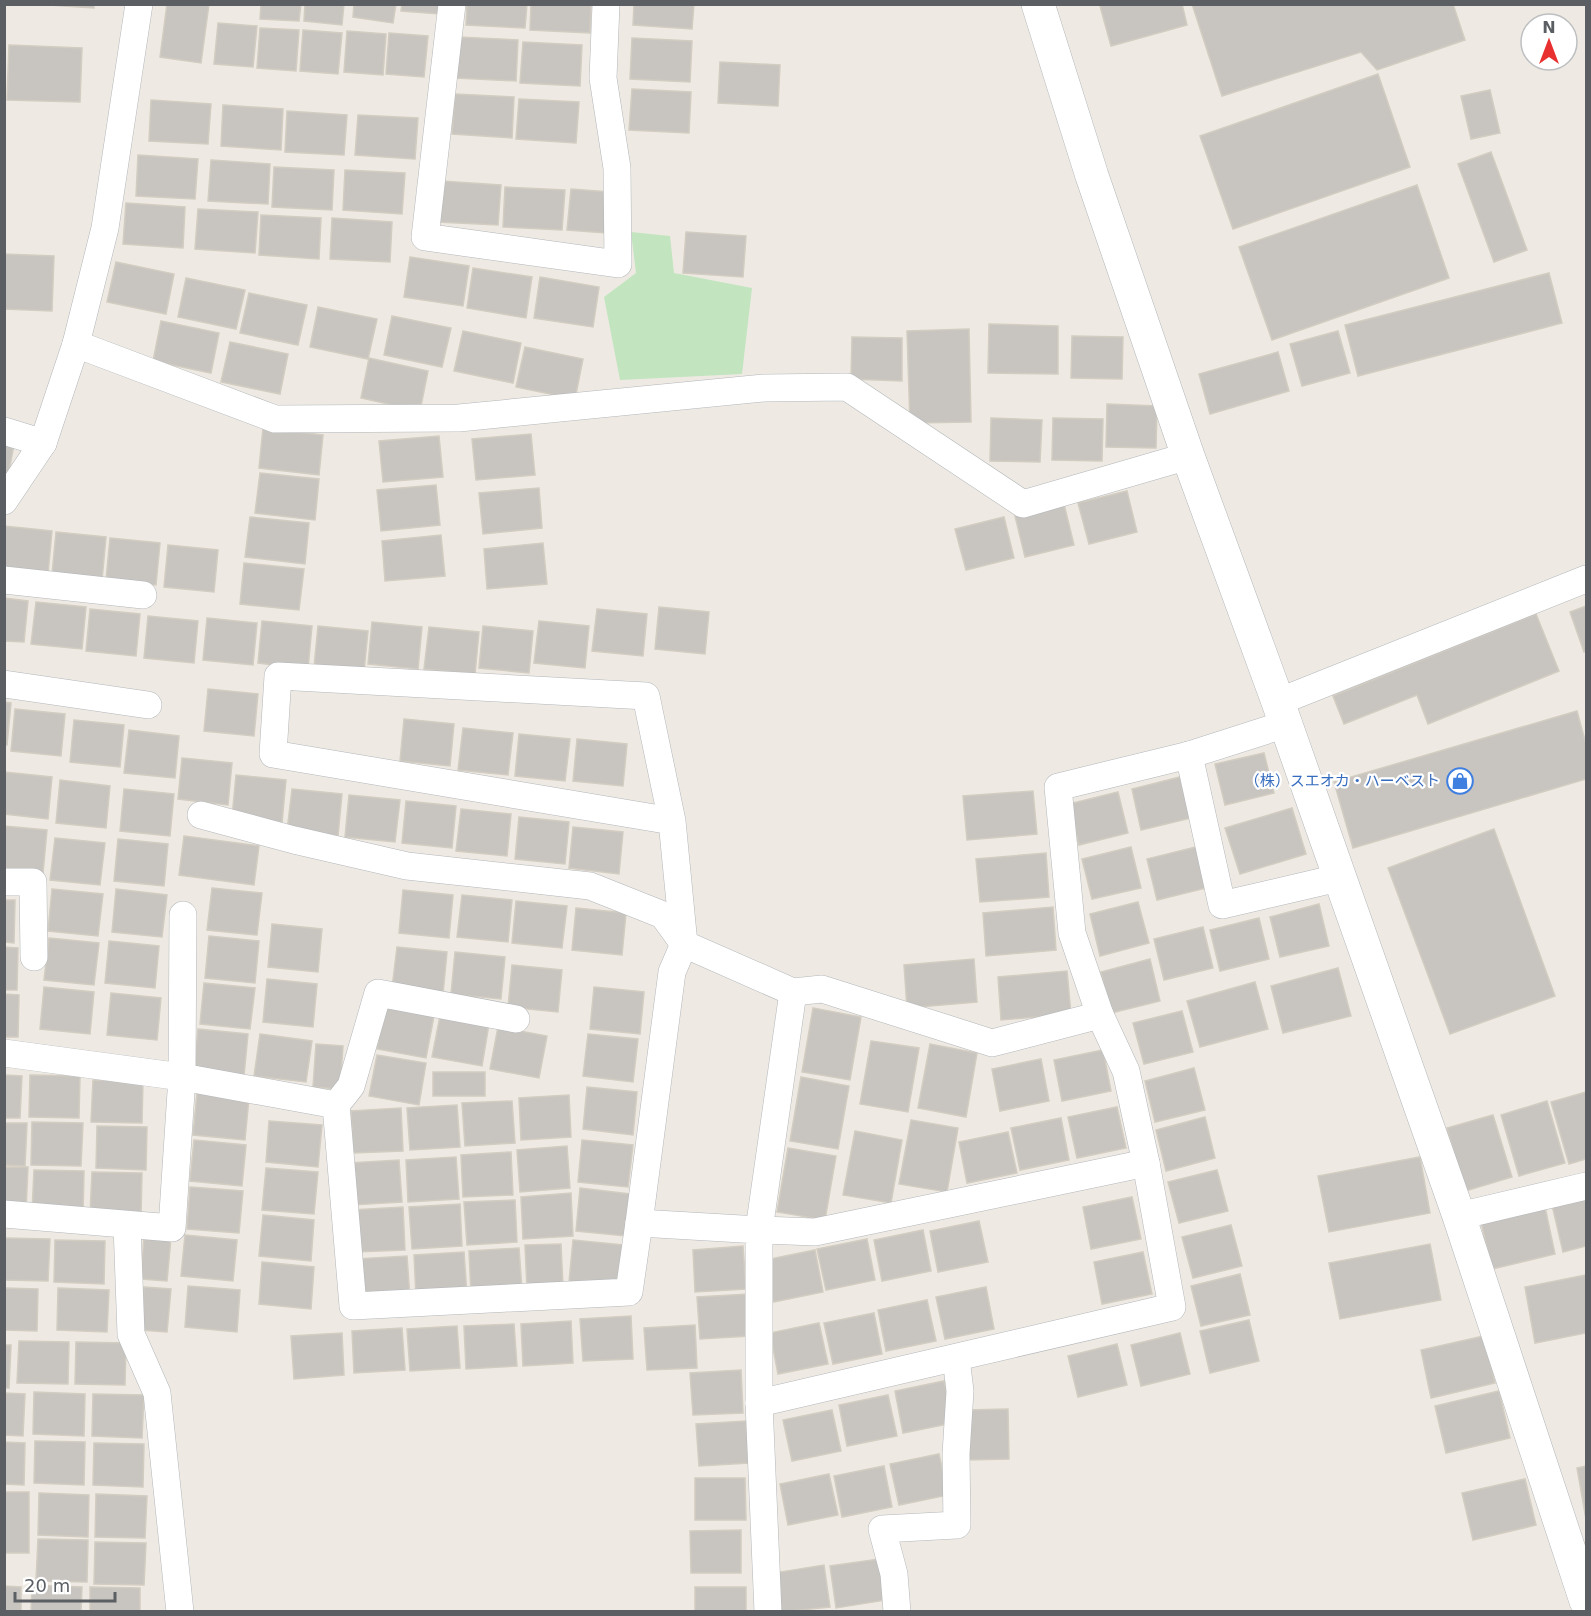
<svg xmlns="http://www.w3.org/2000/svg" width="1591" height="1616" font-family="'DejaVu Sans','Noto Sans JP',sans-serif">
<rect width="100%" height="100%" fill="#eeeae3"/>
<path fill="#c2e5bf" d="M631 232 670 236 674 273 752 288 742 374 620 380 604 297 636 273Z"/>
<g fill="#c8c5c0" stroke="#d2ccc1" stroke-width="1.5">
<path d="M33 4H94V8Z"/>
<path d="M167 4H209L201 63 160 57Z"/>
<path d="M261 4H301L299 21 260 19Z"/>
<path d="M305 4H344L342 25 304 21Z"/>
<path d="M354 4H396L393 23 353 17Z"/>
<path d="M402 4H441L440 14 401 11Z"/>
<path d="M467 4H527L525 28 466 25Z"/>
<path d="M531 4H591L590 33 530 30Z"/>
<path d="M634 4H694L692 29 633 25Z"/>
<path d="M1105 4H1182L1187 25 1111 46 1100 6Z"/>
<path d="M1192 4H1453L1465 40 1377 70 1361 52 1222 96Z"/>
<path d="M218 23 257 26 253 67 214 64Z"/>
<path d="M260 28 299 30 296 71 257 68Z"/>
<path d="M303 30 342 33 338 74 300 71Z"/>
<path d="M347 31 386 34 383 75 344 72Z"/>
<path d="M389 33 428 36 424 77 386 74Z"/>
<path d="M458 37 518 40 516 81 456 78Z"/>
<path d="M632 38 692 41 690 82 630 79Z"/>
<path d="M523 42 582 45 580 86 520 83Z"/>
<path d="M9 45 82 48 80 102 7 100Z"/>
<path d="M720 62 780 65 778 106 718 103Z"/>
<path d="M1378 74 1410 167 1233 229 1200 136Z"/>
<path d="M632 89 691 92 689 133 629 130Z"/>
<path d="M1490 90 1500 133 1471 139 1461 96Z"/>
<path d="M455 94 514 97 512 138 452 134Z"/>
<path d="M519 99 579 102 576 143 516 139Z"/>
<path d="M151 100 211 104 208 144 149 141Z"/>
<path d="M223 105 283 109 281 150 221 146Z"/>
<path d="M287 111 347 115 344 155 285 152Z"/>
<path d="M358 115 418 118 415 159 355 155Z"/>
<path d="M1491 152 1527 250 1494 262 1458 164Z"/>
<path d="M138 155 198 159 195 199 136 196Z"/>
<path d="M211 160 270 164 268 204 208 201Z"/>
<path d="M274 167 334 170 332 210 272 207Z"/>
<path d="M345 170 405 173 402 214 343 210Z"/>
<path d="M441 181 501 185 498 225 438 222Z"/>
<path d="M1417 185 1449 278 1272 340 1239 247Z"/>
<path d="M505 187 565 190 562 230 503 227Z"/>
<path d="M571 189 609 192 606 233 567 230Z"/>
<path d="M126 203 185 207 183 248 123 244Z"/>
<path d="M198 209 258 212 255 253 195 249Z"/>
<path d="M261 215 321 218 319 259 259 255Z"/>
<path d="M332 218 392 222 390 262 330 259Z"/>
<path d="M686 232 746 236 743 277 683 273Z"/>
<path d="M4 254 54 256 52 311 4 309Z"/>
<path d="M410 257 469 266 463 306 404 297Z"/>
<path d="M116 262 174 274 166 314 107 302Z"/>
<path d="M473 268 532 277 526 318 467 308Z"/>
<path d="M1549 273 1562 323 1358 376 1345 325Z"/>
<path d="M540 277 599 287 593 327 534 318Z"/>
<path d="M186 278 245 290 236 329 178 317Z"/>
<path d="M249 293 307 305 298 345 240 333Z"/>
<path d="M318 307 377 319 368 359 310 347Z"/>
<path d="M392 316 451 328 442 367 384 355Z"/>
<path d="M161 321 219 333 211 373 153 361Z"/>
<path d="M989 324 1058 326V374L988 373Z"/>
<path d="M969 329 971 422 910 423 907 331Z"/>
<path d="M463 331 521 343 513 383 454 371Z"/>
<path d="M1338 331 1350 373 1302 386 1290 344Z"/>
<path d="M1072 336 1123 337 1122 379 1071 378Z"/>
<path d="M852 337 902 338V381L851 379Z"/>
<path d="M230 342 288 354 280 394 221 382Z"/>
<path d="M525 347 583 359 575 399 516 387Z"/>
<path d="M1278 352 1289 391 1210 414 1199 374Z"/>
<path d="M369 358 428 371 420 411 361 398Z"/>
<path d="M1107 404 1157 406 1156 448 1106 447Z"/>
<path d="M991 418 1042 420 1040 462 990 461Z"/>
<path d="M1053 418 1103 419 1102 461 1052 460Z"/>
<path d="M263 428 323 435 319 475 259 468Z"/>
<path d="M531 434 535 475 476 480 472 439Z"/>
<path d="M439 436 443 477 383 482 379 441Z"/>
<path d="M4 443 14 445 4 497Z"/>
<path d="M260 473 319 479 315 520 255 513Z"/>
<path d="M436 485 440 525 381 531 377 490Z"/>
<path d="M539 488 542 528 483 534 479 493Z"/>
<path d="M1127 491 1137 532 1089 544 1078 503Z"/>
<path d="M1064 504 1074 545 1025 557 1015 516Z"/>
<path d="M250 517 309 523 305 564 245 557Z"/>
<path d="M1004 517 1014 558 966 570 955 529Z"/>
<path d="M4 526 52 531 48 574 4 569Z"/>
<path d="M56 532 106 537 102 580 52 574Z"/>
<path d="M441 535 445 576 385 581 382 541Z"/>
<path d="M110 538 160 543 156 585 106 580Z"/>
<path d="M543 543 547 584 487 589 484 549Z"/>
<path d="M168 545 218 550 214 592 164 587Z"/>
<path d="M244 563 304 569 299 610 240 604Z"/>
<path d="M4 598 28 601 24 642 4 641Z"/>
<path d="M36 602 86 607 82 649 31 644Z"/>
<path d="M1586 606V651L1584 652 1570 612Z"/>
<path d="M659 607 709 612 705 654 655 649Z"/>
<path d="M90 609 140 614 136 656 86 651Z"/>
<path d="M597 609 647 614 643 656 592 651Z"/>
<path d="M1536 614 1559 671 1428 724 1417 695 1344 724 1333 696Z"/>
<path d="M148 616 198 621 194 663 144 658Z"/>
<path d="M207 618 257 623 253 665 203 660Z"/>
<path d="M262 621 312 626 308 669 258 663Z"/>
<path d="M539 621 589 626 585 668 534 663Z"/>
<path d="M372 622 422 627 418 669 368 664Z"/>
<path d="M318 626 368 631 364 672 314 667Z"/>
<path d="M483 626 533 631 529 673 479 668Z"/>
<path d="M429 627 479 632 475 674 424 669Z"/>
<path d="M208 689 258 694 254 736 204 731Z"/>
<path d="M4 702 11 703 7 745H4Z"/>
<path d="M15 709 65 714 61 756 11 751Z"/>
<path d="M1577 711 1586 744V779L1353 848 1334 782Z"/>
<path d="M404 719 454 724 450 766 400 761Z"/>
<path d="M74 720 124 725 120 767 70 762Z"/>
<path d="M463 728 513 733 508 775 458 770Z"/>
<path d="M129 730 179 736 175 778 124 773Z"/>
<path d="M519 734 570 739 565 781 515 776Z"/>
<path d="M577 739 627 744 623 786 573 781Z"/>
<path d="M1264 753 1274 793 1225 805 1215 764Z"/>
<path d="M182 758 232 763 228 805 178 799Z"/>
<path d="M4 772 52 777 48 819 4 814Z"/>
<path d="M236 775 286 780 282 823 232 817Z"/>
<path d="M1180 777 1191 818 1141 830 1132 789Z"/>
<path d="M60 780 110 786 106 828 56 823Z"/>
<path d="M124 789 174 794 170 836 120 831Z"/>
<path d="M292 789 342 794 338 836 287 831Z"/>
<path d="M1033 791 1037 834 967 840 963 796Z"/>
<path d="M1118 792 1128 833 1079 845 1069 804Z"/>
<path d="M349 795 400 800 395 842 345 837Z"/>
<path d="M406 801 456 806 452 848 402 843Z"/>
<path d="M1292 808 1306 854 1240 874 1225 828Z"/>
<path d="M461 809 511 814 507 856 456 851Z"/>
<path d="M519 817 569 822 565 864 515 859Z"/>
<path d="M4 826 47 830 43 873 4 868Z"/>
<path d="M573 827 623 832 619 874 569 868Z"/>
<path d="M1494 829 1555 996 1450 1034 1388 868Z"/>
<path d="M184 836 259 846 254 885 179 875Z"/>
<path d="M55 838 105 843 100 885 50 880Z"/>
<path d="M118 839 168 844 164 886 114 881Z"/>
<path d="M1131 847 1141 888 1092 899 1082 859Z"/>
<path d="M1196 847 1206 888 1157 900 1147 859Z"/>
<path d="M1046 853 1049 897 980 902 976 859Z"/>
<path d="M212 888 262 893 257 935 207 930Z"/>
<path d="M52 889 103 894 98 936 48 931Z"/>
<path d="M116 889 167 895 162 937 112 932Z"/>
<path d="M403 890 453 895 449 938 399 933Z"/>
<path d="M462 895 512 900 508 942 457 937Z"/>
<path d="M4 900H15L14 943 4 942Z"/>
<path d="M516 901 567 906 562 948 512 943Z"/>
<path d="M1138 902 1149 943 1100 956 1090 914Z"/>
<path d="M1319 904 1329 946 1280 957 1270 917Z"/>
<path d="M1053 907 1056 950 986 956 983 913Z"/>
<path d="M576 908 626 913 622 955 572 950Z"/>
<path d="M1259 918 1269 959 1220 971 1210 930Z"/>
<path d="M272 924 322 929 318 972 268 967Z"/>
<path d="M1203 927 1213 968 1164 980 1154 939Z"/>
<path d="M209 936 259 941 255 983 205 978Z"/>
<path d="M49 938 99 943 94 985 44 980Z"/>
<path d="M109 941 159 946 155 988 105 983Z"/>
<path d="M4 947 18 948 17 990H4Z"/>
<path d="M397 947 447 952 443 994 392 988Z"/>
<path d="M455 952 505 957 501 999 451 994Z"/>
<path d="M974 959 977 1002 907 1008 904 965Z"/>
<path d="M1150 959 1160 1001 1111 1013 1101 972Z"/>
<path d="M512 965 562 970 558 1012 508 1007Z"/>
<path d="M1338 968 1351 1016 1283 1033 1271 986Z"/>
<path d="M1067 971 1071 1014 1001 1020 998 977Z"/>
<path d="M267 979 317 984 313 1027 263 1022Z"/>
<path d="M1255 982 1268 1029 1200 1047 1187 1001Z"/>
<path d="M204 983 255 988 250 1029 200 1024Z"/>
<path d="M44 987 94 992 90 1034 40 1029Z"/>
<path d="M594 987 644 992 640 1034 590 1029Z"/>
<path d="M111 993 161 998 157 1040 107 1035Z"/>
<path d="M4 994 19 995 18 1037H4Z"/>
<path d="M384 1007 434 1016 426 1058 377 1049Z"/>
<path d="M813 1008 861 1017 850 1080 802 1072Z"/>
<path d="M1182 1011 1193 1052 1144 1064 1133 1023Z"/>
<path d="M440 1016 489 1024 482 1066 432 1057Z"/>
<path d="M498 1027 547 1036 539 1078 490 1069Z"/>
<path d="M198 1029 248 1034 244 1076 194 1071Z"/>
<path d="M260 1034 312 1041 306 1082 254 1076Z"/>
<path d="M588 1034 638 1039 633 1082 583 1076Z"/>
<path d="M871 1041 919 1048 908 1112 860 1104Z"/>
<path d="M316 1044 343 1046 340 1089 313 1087Z"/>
<path d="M930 1044 977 1053 966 1117 918 1108Z"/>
<path d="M1103 1050 1111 1091 1062 1101 1054 1060Z"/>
<path d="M377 1055 426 1063 419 1105 369 1096Z"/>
<path d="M1041 1059 1049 1101 1000 1111 992 1069Z"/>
<path d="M1194 1068 1205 1110 1155 1122 1145 1081Z"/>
<rect x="433" y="1072" width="52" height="24"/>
<path d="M4 1075 22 1076 20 1118H4Z"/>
<path d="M30 1075 80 1076 79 1118 29 1117Z"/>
<path d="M801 1077 849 1086 838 1149 790 1141Z"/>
<path d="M93 1080 143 1081 142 1123 91 1122Z"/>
<path d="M587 1087 637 1092 633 1135 583 1129Z"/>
<path d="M1586 1092V1159L1569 1164 1551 1102Z"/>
<path d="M197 1093 249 1098 245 1140 193 1135Z"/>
<path d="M569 1095 571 1137 521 1140 519 1098Z"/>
<path d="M512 1101 515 1143 465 1146 462 1103Z"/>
<path d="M1547 1101 1565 1163 1519 1176 1501 1115Z"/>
<path d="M457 1105 460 1147 410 1150 407 1108Z"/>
<path d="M1117 1107 1126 1148 1077 1158 1068 1117Z"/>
<path d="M401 1108 403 1151 353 1153 351 1111Z"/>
<path d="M1493 1115 1512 1177 1465 1191 1447 1128Z"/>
<path d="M1205 1117 1215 1158 1166 1171 1156 1130Z"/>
<path d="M1061 1118 1069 1160 1020 1170 1011 1128Z"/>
<path d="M911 1120 958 1128 947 1192 899 1184Z"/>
<path d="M269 1121 322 1125 318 1167 266 1162Z"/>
<path d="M32 1122 83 1123 81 1166 31 1165Z"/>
<path d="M4 1123H27L25 1166 4 1165Z"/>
<path d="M97 1126 147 1127 146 1170 96 1168Z"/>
<path d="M855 1131 902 1140 891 1203 843 1195Z"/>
<path d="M1008 1132 1017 1173 967 1183 959 1142Z"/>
<path d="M194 1140 246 1145 242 1186 190 1181Z"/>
<path d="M582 1140 633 1145 628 1187 578 1182Z"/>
<path d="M567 1146 570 1188 520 1192 517 1150Z"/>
<path d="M788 1148 836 1156 825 1220 777 1212Z"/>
<path d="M511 1152 513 1195 463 1197 461 1155Z"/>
<path d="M456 1157 459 1199 408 1202 406 1160Z"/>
<path d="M1420 1157 1430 1213 1329 1232 1318 1176Z"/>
<path d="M399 1160 402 1202 351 1205 349 1163Z"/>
<path d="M4 1167H28L26 1210 4 1209Z"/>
<path d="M266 1168 318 1172 314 1214 262 1210Z"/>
<path d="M34 1170 84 1171 83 1213 32 1212Z"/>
<path d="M1217 1170 1228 1211 1179 1223 1168 1182Z"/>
<path d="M92 1172 142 1173 141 1216 90 1214Z"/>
<path d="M190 1187 243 1191 239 1233 187 1229Z"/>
<path d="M580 1188 630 1194 626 1236 576 1231Z"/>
<path d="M571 1193 573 1236 523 1239 521 1197Z"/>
<path d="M1132 1197 1141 1239 1091 1249 1083 1207Z"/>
<path d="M1586 1197V1246L1563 1252 1552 1205Z"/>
<path d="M515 1200 517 1242 467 1245 464 1202Z"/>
<path d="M460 1204 462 1246 412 1249 409 1207Z"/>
<path d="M403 1207 405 1250 355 1252 352 1210Z"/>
<path d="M1545 1207 1555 1254 1492 1269 1481 1222Z"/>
<path d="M263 1215 314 1220 311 1261 259 1256Z"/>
<path d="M979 1221 988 1262 938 1272 930 1231Z"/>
<path d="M1231 1225 1242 1266 1193 1278 1182 1237Z"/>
<path d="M923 1230 931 1271 882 1281 874 1240Z"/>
<path d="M185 1235 237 1240 233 1281 181 1276Z"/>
<path d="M144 1236 171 1238 167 1281 141 1279Z"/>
<path d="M4 1238 50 1239 48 1281 4 1280Z"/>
<path d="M867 1239 875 1280 826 1290 817 1249Z"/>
<path d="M55 1240 105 1241 104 1284 54 1282Z"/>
<path d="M573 1240 623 1245 619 1287 569 1282Z"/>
<path d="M561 1244 563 1286 527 1288 525 1245Z"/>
<path d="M1430 1244 1441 1300 1340 1319 1329 1263Z"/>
<path d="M743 1246 746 1289 695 1292 693 1250Z"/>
<path d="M519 1248 522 1290 471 1293 469 1251Z"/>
<path d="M815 1250 823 1292 773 1302 765 1260Z"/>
<path d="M464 1252 467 1295 416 1297 414 1255Z"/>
<path d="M1143 1252 1152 1294 1102 1304 1094 1262Z"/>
<path d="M407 1256 410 1298 360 1301 357 1259Z"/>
<path d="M262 1262 314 1267 311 1309 259 1304Z"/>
<path d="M1240 1274 1250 1315 1201 1326 1191 1286Z"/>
<path d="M1586 1275V1333L1535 1343 1525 1287Z"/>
<path d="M188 1286 240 1290 237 1332 185 1327Z"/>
<path d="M144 1287 171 1289 167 1332 141 1330Z"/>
<path d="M986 1287 994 1329 945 1339 936 1297Z"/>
<path d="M4 1288 38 1289 37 1331 4 1330Z"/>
<path d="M58 1288 109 1290 107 1332 57 1330Z"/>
<path d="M748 1294 750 1336 700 1339 697 1297Z"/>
<path d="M927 1300 936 1341 886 1351 878 1310Z"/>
<path d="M874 1313 882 1354 833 1364 824 1323Z"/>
<path d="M631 1316 633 1359 583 1361 580 1319Z"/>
<path d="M1249 1320 1259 1361 1210 1373 1200 1331Z"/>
<path d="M571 1321 573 1363 523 1366 521 1324Z"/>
<path d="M819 1323 828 1364 778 1374 770 1333Z"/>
<path d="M514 1324 517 1366 466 1369 464 1326Z"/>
<path d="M695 1325 697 1368 647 1370 644 1328Z"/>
<path d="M457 1326 460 1368 410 1371 407 1329Z"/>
<path d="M402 1328 405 1370 354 1373 352 1331Z"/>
<path d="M342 1333 344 1375 294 1379 291 1336Z"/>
<path d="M1180 1333 1190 1374 1141 1386 1131 1345Z"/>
<path d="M1484 1336 1495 1383 1431 1398 1421 1350Z"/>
<path d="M19 1341 69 1342 68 1384 17 1383Z"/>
<path d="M76 1342 126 1343 125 1385 75 1384Z"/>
<path d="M1117 1344 1127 1385 1078 1397 1068 1356Z"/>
<path d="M4 1345H11L9 1388H4Z"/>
<path d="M741 1370 743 1413 693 1415 690 1373Z"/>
<path d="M944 1381 953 1423 903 1433 895 1391Z"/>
<path d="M1499 1391 1510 1438 1446 1453 1435 1406Z"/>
<path d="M34 1392 85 1394 84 1436 33 1434Z"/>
<path d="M4 1393 25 1394 23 1436 4 1435Z"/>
<path d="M93 1394 144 1395 142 1438 92 1436Z"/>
<path d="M888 1395 897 1436 847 1446 839 1405Z"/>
<path d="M1008 1409 1009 1459 966 1460 965 1410Z"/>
<path d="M832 1410 841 1451 792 1461 783 1420Z"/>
<path d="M746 1421 749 1463 699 1466 696 1424Z"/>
<path d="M35 1441 85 1442 84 1485 34 1483Z"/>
<path d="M4 1442 25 1443 24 1485 4 1484Z"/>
<path d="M94 1443 144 1444 143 1487 93 1485Z"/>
<path d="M939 1454 948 1495 899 1505 890 1464Z"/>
<path d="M884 1466 892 1507 842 1517 834 1476Z"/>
<path d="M1586 1466V1519L1577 1468Z"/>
<path d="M829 1474 838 1515 788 1525 780 1484Z"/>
<path d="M695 1478H745L746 1520H695Z"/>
<path d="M1525 1479 1536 1525 1473 1540 1462 1493Z"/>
<rect x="4" y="1492" width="25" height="61"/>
<path d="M39 1493 89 1495 88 1537 38 1535Z"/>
<path d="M96 1494 147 1496 145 1538 95 1537Z"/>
<path d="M741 1530V1573H691L690 1531Z"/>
<path d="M38 1539 88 1540 87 1582 36 1581Z"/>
<path d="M95 1542 146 1543 144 1585 94 1584Z"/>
<path d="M879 1559 886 1600 836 1608 830 1566Z"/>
<path d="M824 1565 830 1607 780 1612 774 1573Z"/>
<path d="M32 1585 82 1587 81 1612H31Z"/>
<path d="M4 1586 21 1587V1612H4Z"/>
<path d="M90 1587 140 1588V1612H90Z"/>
<rect x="695" y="1587" width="51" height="25"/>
</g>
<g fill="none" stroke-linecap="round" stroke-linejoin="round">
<g stroke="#b3b6ba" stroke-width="28">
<g id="minor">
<path d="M452 4 425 237 618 264 617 168 603 78 606 4"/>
<path d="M76 344 275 419 459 418 764 388 847 387 1023 504 1188 456"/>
<path d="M4 431 43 443"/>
<path d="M4 501 43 443 76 344 105 228 139 4"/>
<path d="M4 580 143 595"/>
<path d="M4 684 148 705"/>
<path d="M1278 702 1586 579"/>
<path d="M1189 755 1222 905 1338 878"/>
<path d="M201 815 294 840 407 866 590 886 663 915 684 944 793 992 822 989 992 1043 1100 1015"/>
<path d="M4 882H33L34 957"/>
<path d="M793 992 759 1230 815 1232 1146 1163"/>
<path d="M4 1053 182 1077 336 1105 353 1306 629 1292 639 1223 759 1230V1403L768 1612"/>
<path d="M336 1105 351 1086 378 993 516 1019"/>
<path d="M4 1214 172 1228 182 1077 183 915"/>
<path d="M1459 1216 1586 1186"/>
<path d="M639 1223 672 972 684 944 672 821 646 696 278 676 273 754 672 821"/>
<path d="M127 1225 131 1334 157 1393 180 1612"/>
<path d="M759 1403 1172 1307 1146 1163 1126 1071 1100 1015 1072 933 1058 787 1189 755 1286 724"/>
<path d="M897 1612 894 1574 882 1529 957 1525 956 1454 960 1391 956 1358"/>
</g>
</g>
<g stroke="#b3b6ba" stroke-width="34">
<path id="tertiary" d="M1038 4 1092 176 1188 456 1278 702 1459 1216 1586 1601"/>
</g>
<use href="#minor" stroke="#fff" stroke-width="27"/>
<use href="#tertiary" stroke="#fff" stroke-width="33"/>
</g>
<defs>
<g id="shop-ring" transform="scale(1.35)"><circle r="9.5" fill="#fff" stroke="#3f7fe0" stroke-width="1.5"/><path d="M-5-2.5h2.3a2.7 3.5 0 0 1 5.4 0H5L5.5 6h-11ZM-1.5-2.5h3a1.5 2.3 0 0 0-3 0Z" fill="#3f7fe0"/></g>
</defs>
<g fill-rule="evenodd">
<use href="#shop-ring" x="1460" y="781"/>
</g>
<g text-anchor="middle" stroke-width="4.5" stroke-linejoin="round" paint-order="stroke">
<g font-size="15" fill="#366cbe" stroke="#fff" text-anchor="end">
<text x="1440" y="786">（株）スエオカ・ハーベスト</text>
</g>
</g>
<rect width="1591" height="1616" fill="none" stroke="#5b5f63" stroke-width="12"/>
<g transform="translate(1549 42)"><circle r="28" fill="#ffffff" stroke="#bdbfc1" stroke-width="1.5"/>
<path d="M0-4.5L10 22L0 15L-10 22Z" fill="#e7302f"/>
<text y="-9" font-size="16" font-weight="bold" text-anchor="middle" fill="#5b5f63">N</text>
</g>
<path d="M15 1592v9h100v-9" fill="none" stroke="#5b5f63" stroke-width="3"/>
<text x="24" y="1592" font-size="18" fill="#5b5f63" stroke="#ffffff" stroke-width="4.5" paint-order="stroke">20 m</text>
</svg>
